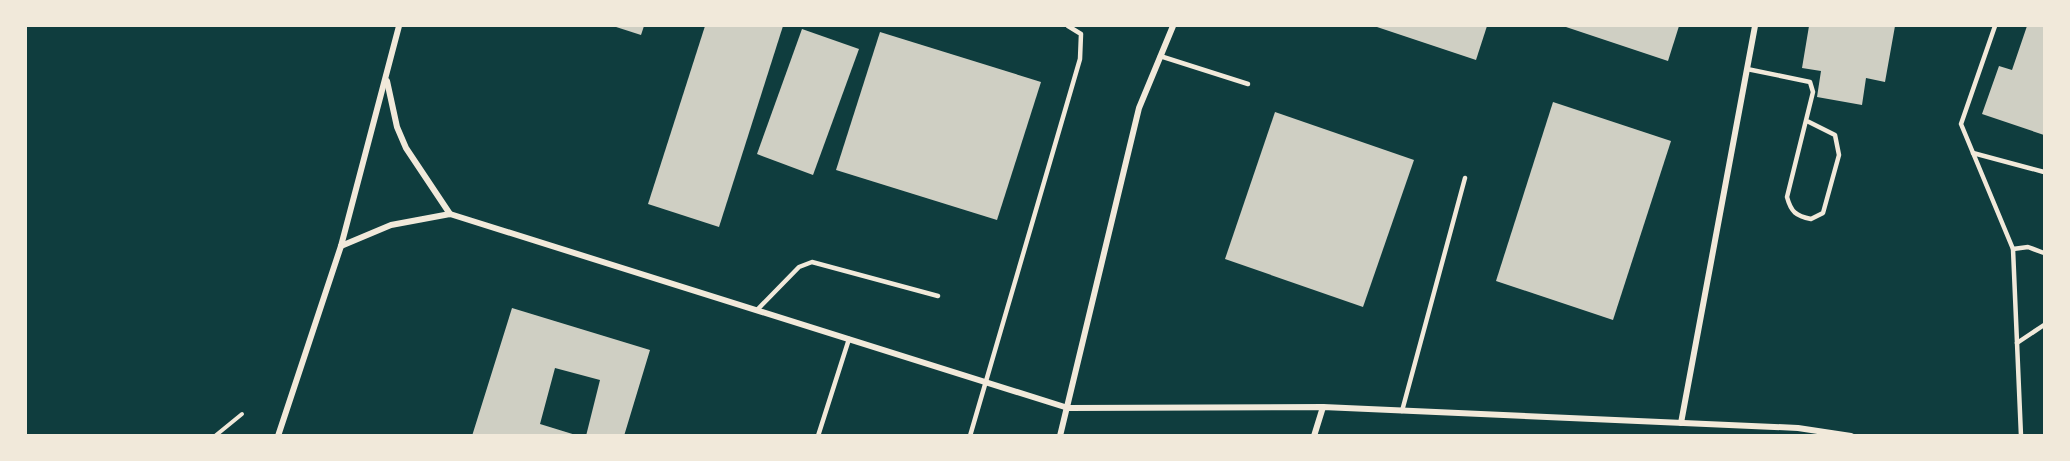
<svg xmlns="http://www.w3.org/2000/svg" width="2070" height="461" font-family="'PT Sans Narrow',sans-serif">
<rect width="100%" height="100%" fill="#0f3d3e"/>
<g fill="#cfcfc3">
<path d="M613 26H644L641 35Z"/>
<path d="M705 26H783L719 227 648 204Z"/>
<path d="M1374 26H1487L1476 60Z"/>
<path d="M1563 26H1679L1668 61Z"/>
<path d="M1809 26H1895L1885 82 1866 78 1862 105 1817 97 1821 71 1802 68Z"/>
<path d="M2027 26H2044V135L1982 114 1999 66 2012 70Z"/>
<path d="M802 29 859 49 813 175 757 154Z"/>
<path d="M880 32 1041 82 997 220 836 170Z"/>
<path d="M1553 102 1671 141 1613 320 1496 281Z"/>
<path d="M1275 112 1414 160 1363 307 1225 259Z"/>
<path d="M512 308 650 350 624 436H586L600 380 555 368 540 424 579 436H472Z"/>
</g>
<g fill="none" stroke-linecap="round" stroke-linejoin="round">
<path stroke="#f1e9da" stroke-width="4" d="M215 436 242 414"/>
<g stroke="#f1e9da" stroke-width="4.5">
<path d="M1995 26 1961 124 2013 249 2021 436"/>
<path d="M1160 56 1248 84"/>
<path d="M1747 69 1810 82 1813 92 1787 197C1791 212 1796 216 1811 219L1823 213 1839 155 1835 135 1807 121"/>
<path d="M1973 153 2044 172"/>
<path d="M2013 249 2028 247 2044 253"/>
<path d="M757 310 799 267 812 262 938 296"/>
<path d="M2017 343 2044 325"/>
<path d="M1402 411 1465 178"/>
<path d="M818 436 849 339"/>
<path d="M970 436 1080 59 1081 34 1068 26"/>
</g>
<g stroke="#f1e9da" stroke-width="6">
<path d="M387 81 397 127 406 148 450 214"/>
<path d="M341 246 391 225 450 214 1068 408 1323 407 1798 428 1851 436"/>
<path d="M1681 423 1755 26"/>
<path d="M278 436 341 246 399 26"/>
<path d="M1060 436 1139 108 1173 26"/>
<path d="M1314 436 1323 407"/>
</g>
</g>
<rect width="2070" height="461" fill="none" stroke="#f1e9da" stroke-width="54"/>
</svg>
